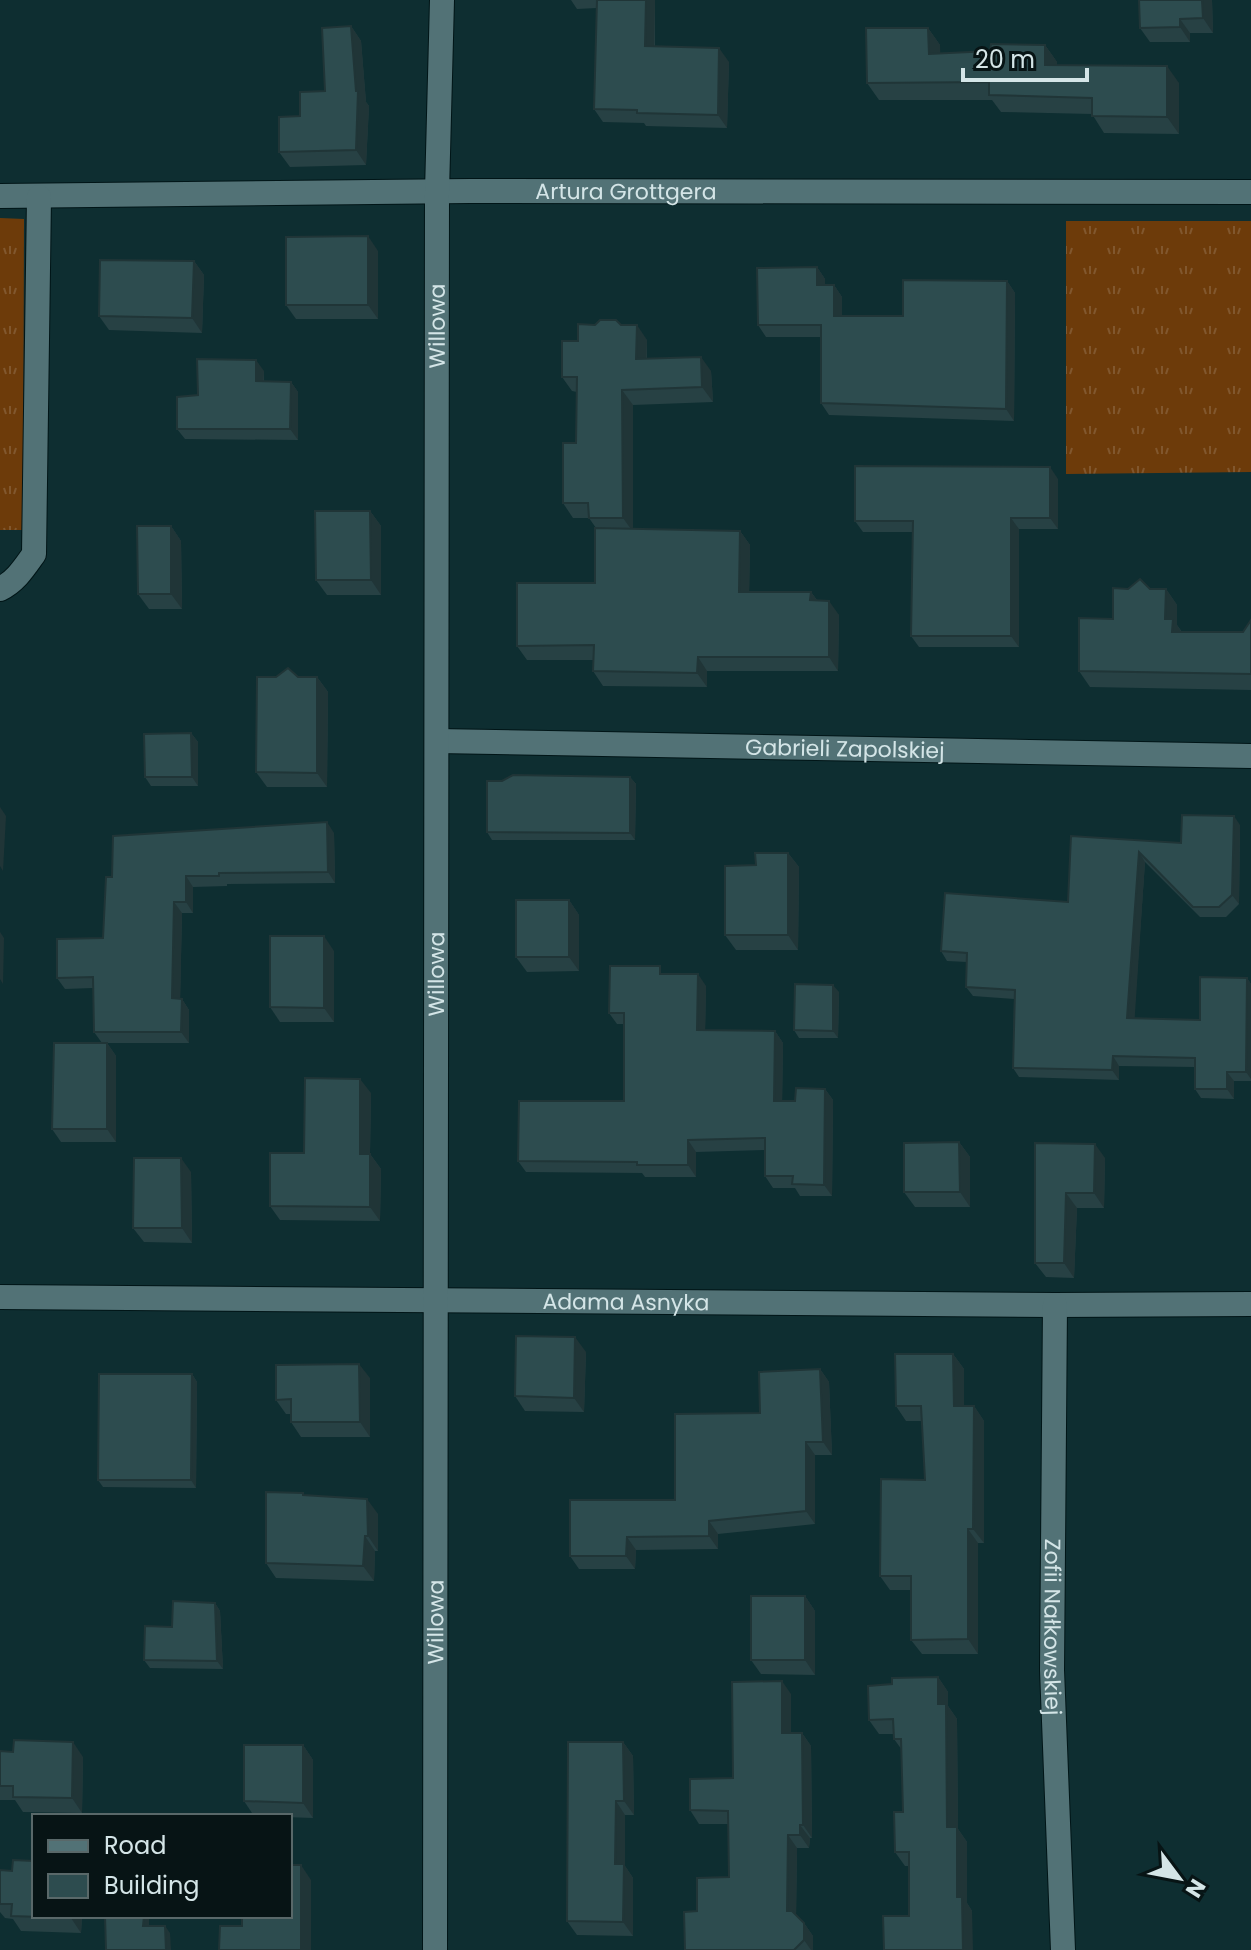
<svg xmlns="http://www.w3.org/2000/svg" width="1251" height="1950" font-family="Poppins,sans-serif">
<defs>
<pattern id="grass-tufts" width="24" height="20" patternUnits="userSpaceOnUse" patternTransform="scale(2)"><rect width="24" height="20" fill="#6d3b0a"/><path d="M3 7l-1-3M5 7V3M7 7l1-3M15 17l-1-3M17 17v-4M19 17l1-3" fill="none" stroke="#81572e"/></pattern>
</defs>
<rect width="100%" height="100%" fill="#0e2e31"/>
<g fill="url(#grass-tufts)">
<path d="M0 218 24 219 23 530H0Z"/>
<path d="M1066 221H1251V472L1066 474Z"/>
</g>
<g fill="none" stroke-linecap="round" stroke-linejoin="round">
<g stroke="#001517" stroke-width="26">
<g id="minor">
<path id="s1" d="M0 196 469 191 1251 192"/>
<path d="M0 589C16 581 24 568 34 554L39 197"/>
<path id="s2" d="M437 741 1251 756"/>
<path id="s3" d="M0 1297 1055 1305 1251 1304"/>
<path id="s4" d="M1055 1305 1052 1670 1063 1950"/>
<path id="s5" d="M435 1950 437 192 442 0"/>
</g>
</g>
<use href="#minor" stroke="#527276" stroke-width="24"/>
</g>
<g fill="#274144">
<path d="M571 0H655V47L729 62 727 128 646 126 644 123 603 122 594 109 597 8 577 9Z"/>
<path d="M1212 0 1213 33H1190V42H1150L1140 28Z"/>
<path d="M351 26 361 41 366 102 369 106 366 165 290 167 279 152 325 91Z"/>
<path d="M928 28 940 45V53L990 51 1045 45 1057 62V65L1179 83V134L1104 133 1092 114 1001 112 992 100H879L867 83Z"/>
<path d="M378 251V319H296L286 305Z"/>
<path d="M194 261 204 275 202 333 109 330 99 316Z"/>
<path d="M817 267 825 279V285H834L842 297V316H903L1007 281 1015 293 1014 421 829 415 821 403V337H766L758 325Z"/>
<path d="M621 325 647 340V358L711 371 713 402 633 405V529L740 531 750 545 749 592H811L817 600 839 615 838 671H707V687L603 686 593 671 594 660H527L517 646 595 583 596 528 589 518H573L563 503 576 443 577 392 572 391 562 377 578 341Z"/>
<path d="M264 371V381L291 382 298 392V440L185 439 177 429 198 395Z"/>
<path d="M1058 479V529H1019V647H919L911 636 913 532H863L855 521Z"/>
<path d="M370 511 381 526V595H327L316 580Z"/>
<path d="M171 526 181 541 182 609H149L138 594Z"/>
<path d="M1150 589H1166L1177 605V625L1182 632H1243L1251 620V690L1090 687 1079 671 1113 619Z"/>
<path d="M298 677H317L328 692 327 787H267L256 772Z"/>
<path d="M191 733 198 742V786H151L145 777Z"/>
<path d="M630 777 636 784 635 840H492L487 832Z"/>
<path d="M1240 825 1239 904 1226 917H1200L1145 862 1134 1019 1200 1020 1247 978 1251 984V1081H1234V1099L1201 1098 1195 1089V1067L1119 1066V1080L1019 1077 1013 1068 1014 999 973 996 966 987 967 962 947 961 941 951 1068 902 1071 836 1181 843Z"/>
<path d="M334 833 335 883 227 884V886L193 887V913H182L180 999H182L189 1010V1043H102L94 1032 93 988 65 989 57 978 103 938 112 877Z"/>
<path d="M788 853 799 867 798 950H736L725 935 756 865Z"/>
<path d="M569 900 579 915V971L527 972 516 957Z"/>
<path d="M334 951V1022H280L270 1007Z"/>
<path d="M665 974 706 986 705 1030 775 1031 783 1043 782 1101H795L825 1089 833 1100 832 1196H800L795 1188H773L765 1176V1150L696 1152V1177H645L642 1173 526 1172 518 1161 624 1101V1024H617L609 1013Z"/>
<path d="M839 992 838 1038H799L794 1030Z"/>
<path d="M107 1043 116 1056V1142H61L52 1129Z"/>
<path d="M371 1093 370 1154 381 1169 380 1221 280 1220 270 1206 304 1153Z"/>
<path d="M959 1142 970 1157V1207H915L904 1192Z"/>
<path d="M1035 1143 1105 1158 1104 1208H1077L1074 1278 1046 1277 1035 1263Z"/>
<path d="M191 1172 192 1243 144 1242 133 1228Z"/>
<path d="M586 1352 584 1412 525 1411 515 1396Z"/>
<path d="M953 1354 964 1369V1406H974L984 1421V1543H978V1654H922L911 1640V1590H890L880 1576 925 1480 922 1421H906L896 1406Z"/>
<path d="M820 1369 829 1382 832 1455H815V1524L718 1534V1549L636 1550 635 1569H579L570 1556 675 1500 760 1413Z"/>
<path d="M192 1374 197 1382 196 1488 103 1487 98 1480Z"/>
<path d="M370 1378V1437H301L291 1422V1414H286L276 1400Z"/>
<path d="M304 1495 378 1514V1551H375L374 1581 276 1578 266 1563Z"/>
<path d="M805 1596 815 1611V1675L761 1674 751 1660Z"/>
<path d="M215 1603 220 1611 223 1669 150 1668 144 1660 172 1627Z"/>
<path d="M938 1677 948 1692V1706L957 1719 958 1829 967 1842V1903L972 1911 909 1916V1866H905L895 1852 903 1812 902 1750 894 1739 893 1734H879L869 1720Z"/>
<path d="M791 1694V1733H802L811 1746 812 1838H810L809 1848H797L796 1915 804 1923 813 1936V1950H685L697 1911 729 1877 728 1824H699L690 1810 733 1778Z"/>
<path d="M623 1742 633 1756 634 1815H625V1866L633 1878V1936L577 1935 567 1921Z"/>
<path d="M303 1745 313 1760V1818L254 1816 244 1801Z"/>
<path d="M0 1751 83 1757 82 1813 23 1812 15 1800H0Z"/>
<path d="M0 1870 82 1916 81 1933 21 1931 13 1919 5 1918 0 1912Z"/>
</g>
<g fill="#203537">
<path d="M646 0H655L654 60 645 46Z"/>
<path d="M1202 0H1212L1213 33 1203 18Z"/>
<path d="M1180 19 1190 33V42L1180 27Z"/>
<path d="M351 26 361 41 366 102 369 106 366 165 356 150V91Z"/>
<path d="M928 28 940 45 941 71 929 54Z"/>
<path d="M1045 45 1057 62V82L1045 65Z"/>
<path d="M719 48 729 62 727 128 718 115Z"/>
<path d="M1167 66 1179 83V134L1167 117Z"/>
<path d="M368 236 378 251V319L368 305Z"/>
<path d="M194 261 204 275 202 333 192 318Z"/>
<path d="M817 267 825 279V297L817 285Z"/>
<path d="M1007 281 1015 293 1014 421 1006 409Z"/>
<path d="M834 285 842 297V328L834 316Z"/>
<path d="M637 325 647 340 646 373 636 359Z"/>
<path d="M701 357 711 371 713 402 702 387Z"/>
<path d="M256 360 264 371 263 392 256 381Z"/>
<path d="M291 382 298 392V440L290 429Z"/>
<path d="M622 390 633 405V532L623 518Z"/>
<path d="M1050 467 1058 479V529L1050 518Z"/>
<path d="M370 511 381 526V595L371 580Z"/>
<path d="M1011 518 1019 529V647L1011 636Z"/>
<path d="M171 526 181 541 182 609 171 594Z"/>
<path d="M740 531 750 545 749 606 739 592Z"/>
<path d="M1166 589 1177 605V625L1184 636V648L1165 619Z"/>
<path d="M811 592 821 606 810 600Z"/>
<path d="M829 601 839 615 838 671 829 657Z"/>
<path d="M698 657 707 671V687L697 673Z"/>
<path d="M317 677 328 692 327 787 317 773Z"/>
<path d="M191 733 198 742V786L192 777Z"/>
<path d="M630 777 636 784 635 840 630 833Z"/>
<path d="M0 807 6 816 3 871 0 866Z"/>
<path d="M1234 816 1240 825 1239 904 1232 895Z"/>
<path d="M327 822 334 833 335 883 328 872Z"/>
<path d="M1139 852 1145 862 1134 1028 1127 1018Z"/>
<path d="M788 853 799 867 798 950 788 935Z"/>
<path d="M186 876 193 887V913L186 902Z"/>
<path d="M569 900 579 915V971L569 957Z"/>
<path d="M174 902 182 913 180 1009 172 998Z"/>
<path d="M0 932 4 938 3 984 0 979Z"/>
<path d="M324 936 334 951V1022L324 1008Z"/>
<path d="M698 974 706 986 705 1042 697 1030Z"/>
<path d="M1247 978 1251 984V1079L1246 1072Z"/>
<path d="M833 985 839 992 838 1038 833 1031Z"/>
<path d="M182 999 189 1010V1043L181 1032Z"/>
<path d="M775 1031 783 1043 782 1113 774 1101Z"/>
<path d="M107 1043 116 1056V1142L107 1129Z"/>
<path d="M1113 1056 1119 1066V1080L1112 1070Z"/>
<path d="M1227 1072 1234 1081V1099L1227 1089Z"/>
<path d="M360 1079 371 1093 370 1154 381 1169 380 1221 370 1207 360 1154Z"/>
<path d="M825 1089 833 1100 832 1196 824 1185Z"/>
<path d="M688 1140 696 1152V1177L688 1165Z"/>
<path d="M959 1142 970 1157V1207L960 1192Z"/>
<path d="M1095 1144 1105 1158 1104 1208 1094 1193Z"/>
<path d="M181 1158 191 1172 192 1243 182 1228Z"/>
<path d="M1066 1193 1077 1208 1074 1278 1064 1263Z"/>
<path d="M575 1337 586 1352 584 1412 574 1398Z"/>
<path d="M953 1354 964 1369V1420L954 1406Z"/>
<path d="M359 1364 370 1378V1437L360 1422Z"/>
<path d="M820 1369 829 1382 832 1455 823 1442Z"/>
<path d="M192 1374 197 1382 196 1488 191 1480Z"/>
<path d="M974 1406 984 1421V1543L973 1529Z"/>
<path d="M806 1442 815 1455V1524L806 1511Z"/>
<path d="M367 1499 378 1514V1551L368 1536Z"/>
<path d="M709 1521 718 1534V1549L709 1536Z"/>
<path d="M968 1529 978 1543V1654L968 1639Z"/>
<path d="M365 1536 375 1551 374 1581 363 1566Z"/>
<path d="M627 1537 636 1550 635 1569 626 1556Z"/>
<path d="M805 1596 815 1611V1675L805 1660Z"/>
<path d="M215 1603 220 1611 223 1669 217 1661Z"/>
<path d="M938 1677 948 1692V1706L957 1719 958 1829 967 1842V1903L972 1911 973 1950H963L947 1827 938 1704Z"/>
<path d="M782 1681 791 1694V1746L782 1733Z"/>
<path d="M802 1733 811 1746 812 1838 803 1825Z"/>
<path d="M73 1742 83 1757 82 1813 72 1798Z"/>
<path d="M623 1742 633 1756 634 1815 624 1801Z"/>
<path d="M303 1745 313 1760V1818L303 1803Z"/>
<path d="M616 1801 625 1815V1866L633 1878V1936L623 1922 615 1864Z"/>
<path d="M800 1825 810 1838 809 1848 800 1835Z"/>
<path d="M788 1835 797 1848 796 1924 787 1911Z"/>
<path d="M301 1865 311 1880V1950H301Z"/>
<path d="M71 1916H82L81 1933 71 1918Z"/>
<path d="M144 1916H149V1933L143 1926Z"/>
<path d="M804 1923 813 1936V1950H811L804 1940Z"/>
<path d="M165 1926 170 1933 171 1950H166Z"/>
</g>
<g fill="#2d4c4f" stroke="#203537" stroke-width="2">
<path d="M597 0H646L645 46 719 48 718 115 637 113V110L594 109Z"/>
<path d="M1139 0H1202L1203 18 1180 19V27L1140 28Z"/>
<path d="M351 26 356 91H358L356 150 279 152V117L300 116V92L325 91 322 28Z"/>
<path d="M866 28H928L929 54 990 51 991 44 1045 45V65L1167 66V117L1092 116V98L989 95V82L867 83Z"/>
<path d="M368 236V305H286V237Z"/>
<path d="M100 260 194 261 192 318 99 316Z"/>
<path d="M817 267V285H834V316H903V280L1007 281 1006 409 821 403V325H758L757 268Z"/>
<path d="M600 320H616L621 325H637L636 359 701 357 702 387 622 390 623 518H589L588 503H563V443H576L577 377H562V341H578V324L595 325Z"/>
<path d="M197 359 256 360V381L291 382 290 429H177V397L198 395Z"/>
<path d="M855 466 1050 467V518H1011V636H911L913 521H855Z"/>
<path d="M315 511H370L371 580H316Z"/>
<path d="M137 526H171V594H138Z"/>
<path d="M595 528 740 531 739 592H811L810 600 829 601V657H698L697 673 593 671 594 645 517 646V583H595Z"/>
<path d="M1140 579 1150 589H1166L1165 619H1173L1172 632H1243L1251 620V674L1079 671V618L1113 619V588L1128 589Z"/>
<path d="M288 668 298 677H317V773L256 772 257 677H276Z"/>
<path d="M191 733 192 777H145L144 734Z"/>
<path d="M513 775 630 777V833L487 832V781H502Z"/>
<path d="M1182 815 1234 816 1232 895 1219 907H1193L1139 852 1127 1018 1200 1020V977L1247 978 1246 1072H1227V1089H1195V1058L1113 1056 1112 1070 1013 1068 1015 990 966 987 967 953 941 951 945 893 1068 902 1071 836 1181 843Z"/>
<path d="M327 822 328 872 219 873V876H186V902H174L172 998 182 999 181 1032H94L93 977 57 978V939L103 938 106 877H112L113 836Z"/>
<path d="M755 853H788V935H725V866L756 865Z"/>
<rect x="516" y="900" width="53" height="57"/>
<path d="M270 936H324V1008L270 1007Z"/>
<path d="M610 966H660V974H698L697 1030 775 1031 774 1101H795L796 1088 825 1089 824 1185 792 1184 793 1176H765V1138L688 1140V1165H637V1162L518 1161 519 1101H624V1013H609Z"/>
<path d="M795 984 833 985V1031L794 1030Z"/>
<path d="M54 1043H107V1129H52Z"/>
<path d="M305 1078 360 1079V1154H370V1207L270 1206V1153H304Z"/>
<path d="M959 1142 960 1192H904V1143Z"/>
<path d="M1035 1143 1095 1144 1094 1193H1066L1064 1263H1035Z"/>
<path d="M134 1158H181L182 1228H133Z"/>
<path d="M516 1336 575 1337 574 1398 515 1396Z"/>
<path d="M895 1354H953L954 1406H974L973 1529H968V1639L911 1640V1576H880L881 1479 925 1480 921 1406H896Z"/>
<path d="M359 1364 360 1422H291V1399L276 1400V1365Z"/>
<path d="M820 1369 823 1442H806V1511L709 1521V1536L627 1537 626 1556H570V1500H675V1414L760 1413 759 1372Z"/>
<path d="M99 1374H192L191 1480H98Z"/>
<path d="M266 1492 303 1493V1495L367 1499 368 1536H365L363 1566 266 1563Z"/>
<rect x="751" y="1596" width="54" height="64"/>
<path d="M173 1601 215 1603 217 1661 144 1660 145 1626 172 1627Z"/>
<path d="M938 1677V1704H946L947 1827H957V1897H962L963 1950H884L883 1916H909V1852H895L894 1812H903L901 1739H894L893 1719 869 1720 868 1686 892 1684V1678Z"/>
<path d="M782 1681V1733H802L803 1825H800V1835H788L787 1911H792L804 1923V1940L794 1950H685L684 1912 697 1911V1878L729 1877 728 1811 690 1810V1779L733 1778 732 1682Z"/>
<path d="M14 1740 73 1742 72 1798 13 1797V1786H0V1751L13 1752Z"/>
<path d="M568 1742H623L624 1801H616L615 1864H624L623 1922 567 1921Z"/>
<path d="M244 1745H303V1803L244 1801Z"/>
<path d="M13 1860 34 1861V1916H71V1918L11 1916 12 1904H0V1870L12 1871Z"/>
<path d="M290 1865H301V1950H219L220 1926H242V1916H290Z"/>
<path d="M105 1916H144L143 1926H165L166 1950H106Z"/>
</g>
<g text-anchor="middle" stroke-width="8" stroke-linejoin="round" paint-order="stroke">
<g font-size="22" fill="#d4e5e7" stroke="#071415">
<text dy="8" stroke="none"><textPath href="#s1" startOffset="626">Artura Grottgera</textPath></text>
<text dy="8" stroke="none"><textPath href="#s5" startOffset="1624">Willowa</textPath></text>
<text dy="8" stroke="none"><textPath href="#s2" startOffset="408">Gabrieli Zapolskiej</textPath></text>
<text dy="8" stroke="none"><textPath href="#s5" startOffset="976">Willowa</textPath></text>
<text dy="8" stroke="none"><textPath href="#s3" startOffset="626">Adama Asnyka</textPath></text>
<text dy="8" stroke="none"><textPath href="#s5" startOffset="328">Willowa</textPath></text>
<text dy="8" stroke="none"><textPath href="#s4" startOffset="322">Zofii Nałkowskiej</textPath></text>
</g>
</g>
<rect x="32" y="1814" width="260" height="104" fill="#071415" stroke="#596869" stroke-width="2"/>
<rect x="48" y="1840" width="40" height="12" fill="#527276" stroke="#596869" stroke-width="2"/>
<text x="104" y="1854" font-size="24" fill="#d4e5e7">Road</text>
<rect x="48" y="1874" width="40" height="24" fill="#2d4c4f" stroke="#596869" stroke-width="2"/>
<text x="104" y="1894" font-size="24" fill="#d4e5e7">Building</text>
<g transform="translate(1179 1878) rotate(122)" stroke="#071415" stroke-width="6" paint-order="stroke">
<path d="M0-6L14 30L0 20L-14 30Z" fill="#d4e5e7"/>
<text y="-12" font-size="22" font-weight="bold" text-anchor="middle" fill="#d4e5e7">N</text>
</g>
<path d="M963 68v12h124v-12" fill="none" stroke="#d4e5e7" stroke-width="4"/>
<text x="975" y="68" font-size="24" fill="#d4e5e7" stroke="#071415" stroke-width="6" paint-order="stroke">20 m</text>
</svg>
